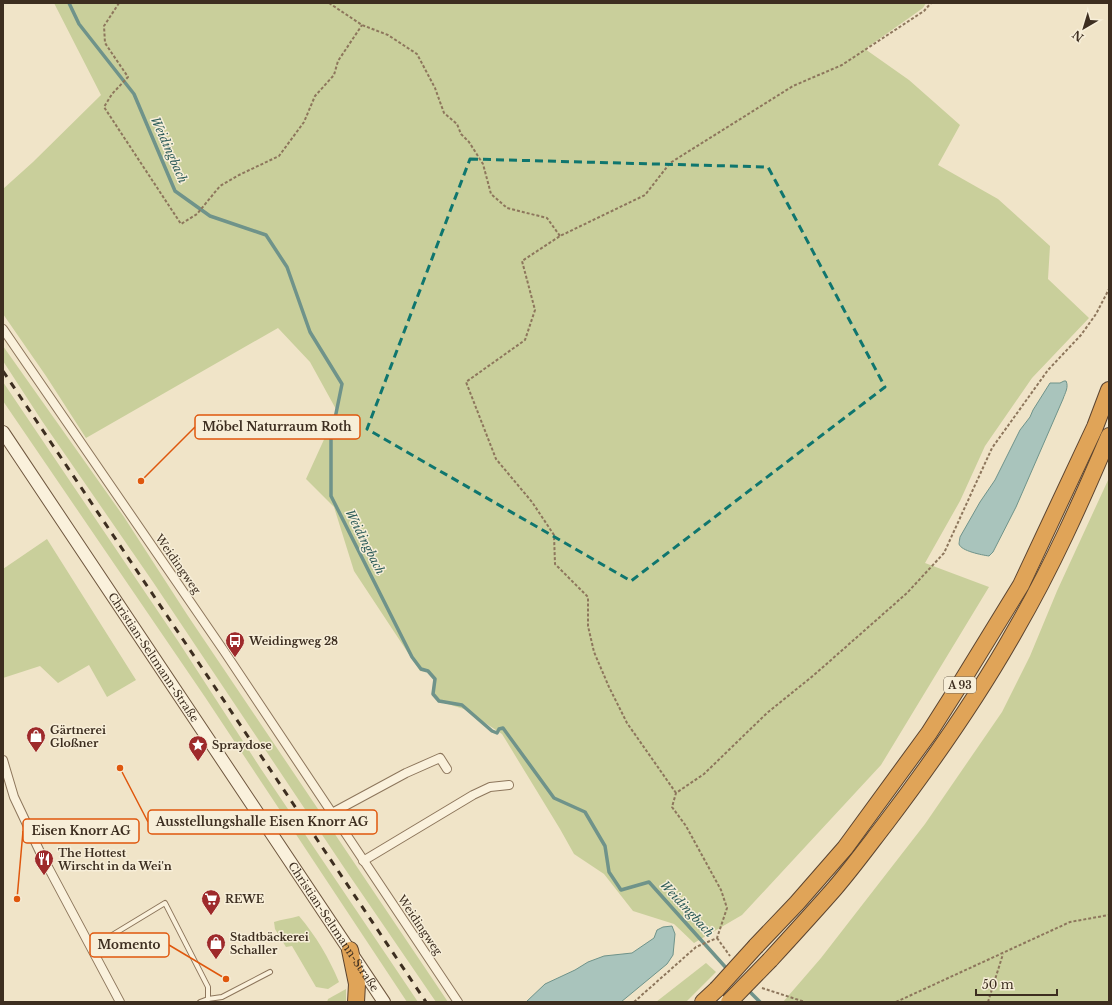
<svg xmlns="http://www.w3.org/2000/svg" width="1112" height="1005" font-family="'Libre Baskerville',serif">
<rect width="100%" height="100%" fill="#f0e4c8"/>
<g fill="#c9cf9b">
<path d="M54 3H926L923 8 865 49 909 80 960 125 938 165 998 199 1050 246 1048 279 1089 318 1032 378 985 446 960 501 925 563 989 587 881 765 742 915 694 943 674 924 633 911 604 874 574 854 560 829 502 734 464 709 438 701 432 694 434 679 427 672 420 671 354 571 334 507 306 479 337 411 310 362 278 328 86 438 46 376 3 314V189L33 162 101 95Z"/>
<path d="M3 346 124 517 188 616 448 1002H436L345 869 153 582 42 421 3 361Z"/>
<path d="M3 382 178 641 261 769 418 1002H407L205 697 3 401Z"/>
<path d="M1109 478V1002H783L821 958 925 824 1002 712 1030 656 1057 591Z"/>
<path d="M47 539 136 680 107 697 89 665 58 683 40 666 3 678V569Z"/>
<path d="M299 916C316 936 329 958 339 982L328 989 316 987 292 946 286 947 275 929 274 922C282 919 290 919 299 916Z"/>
<path d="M706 963 716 972 686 1002H656Z"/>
<path d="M346 989V1002H327L328 999Z"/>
</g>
<g fill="#a9c4bc" stroke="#6f938a">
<path d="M1064 381H1066C1069 387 1065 393 1063 399L1016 507 993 552 989 556C982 555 961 551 959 544 959 543 960 537 960 537L980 502 995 480 1020 430 1030 417 1033 410 1050 383H1060Z"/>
<path d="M672 926 675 934 673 955 667 964 621 1002H526L545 984 575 970 588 962 604 956 632 953 654 938 657 930 663 927Z"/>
</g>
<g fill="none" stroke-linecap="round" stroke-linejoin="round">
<g stroke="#6f938a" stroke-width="3.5">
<path d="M69 3 79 24 134 94 175 191 210 216 266 235 287 267 310 332 342 384 331 438V496L412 657 421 669 428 671 435 679 433 694 439 701 462 705 492 731 497 733 499 729 503 728 554 798 585 812 605 846 609 872 621 890 649 882 728 970"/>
<path d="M747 989 760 1002"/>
</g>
<g stroke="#8d765c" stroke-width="6">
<g id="lane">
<path d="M90 946 104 940 165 903 208 987V999L200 1002"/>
<path d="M208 999 222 997 270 972"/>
</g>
</g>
<g stroke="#8d765c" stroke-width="10">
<g id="street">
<path d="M3 329 224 651 458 1002"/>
<path d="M3 760 14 797 40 852 120 1002"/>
<path d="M332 813 406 773 440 758 447 769"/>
<path d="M363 861 473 795 490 787 509 785"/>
</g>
</g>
<g stroke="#6f573f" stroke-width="14">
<g id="secondary">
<path id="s1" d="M3 432 384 1002"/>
</g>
</g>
<g stroke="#5b4430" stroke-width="18">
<g id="highway">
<path d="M756 946 797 903 845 848 929 733 962 681 1021 585 1095 427 1109 390"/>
<path d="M350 950 357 984 356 1002"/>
<path d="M770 960C792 936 814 912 835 888 853 867 869 845 886 823 933 761 978 697 1016 629 1052 567 1081 502 1109 436"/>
<path d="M703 1002 717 989"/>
</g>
</g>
<g stroke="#8d765c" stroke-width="2" stroke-dasharray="3 2" stroke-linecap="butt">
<path d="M119 3 104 26 105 43 128 77 112 94 104 107 181 224 197 214 220 186 239 175 279 156 304 122 315 96 334 75 338 61 362 25"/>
<path d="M329 3 362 25 388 35 417 54 435 88 444 113 457 124 461 134 469 142 483 164 491 194 507 208 547 218 560 236"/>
<path d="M676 793 627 723 609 687 594 652 588 626V597L555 564 554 535 532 502 496 459 466 382 525 340 535 310 522 261 560 236 645 195 670 163 793 86 842 65 924 11 931 3"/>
<path d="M717 938 730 956"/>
<path d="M762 988 805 1002"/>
<path d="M634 1002 696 947 717 938 727 908 721 890 686 826 672 807 676 793 704 774 767 713 814 675 907 593 944 553 992 448 1048 370 1081 335 1096 314 1109 289"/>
<path d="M896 1002 1070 922 1109 915"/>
<path d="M988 1002 1003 954"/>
</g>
<use href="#lane" stroke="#faf1dc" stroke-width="4"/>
<use href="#street" stroke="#faf1dc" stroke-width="8"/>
<use href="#secondary" stroke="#faf1dc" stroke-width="12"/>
<use href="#highway" stroke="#e0a458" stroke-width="16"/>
<path stroke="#3d2e20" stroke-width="3" stroke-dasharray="7 7" stroke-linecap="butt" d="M3 371 426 1002"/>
<g stroke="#5b4430" stroke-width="18" stroke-linecap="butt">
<g id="highway-bridge">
<path d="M717 989 756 946"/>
<path d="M729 1002 770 960"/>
</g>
</g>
<use href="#highway-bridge" stroke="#e0a458" stroke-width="16"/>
</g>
<path fill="none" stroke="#0f766e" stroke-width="3" stroke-dasharray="8 5" stroke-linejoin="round" d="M470 159 768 167 885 387 631 581 367 429Z"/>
<defs>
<g id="bus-pin" transform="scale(1)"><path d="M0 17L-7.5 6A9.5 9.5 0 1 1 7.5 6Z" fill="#9e2a2b" stroke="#f7eed8"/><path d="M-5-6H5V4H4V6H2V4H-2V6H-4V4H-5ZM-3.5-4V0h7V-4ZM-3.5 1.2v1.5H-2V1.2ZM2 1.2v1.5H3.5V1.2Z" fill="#fff"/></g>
<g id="shop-pin" transform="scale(1)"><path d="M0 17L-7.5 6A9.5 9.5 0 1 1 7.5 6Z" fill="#9e2a2b" stroke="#f7eed8"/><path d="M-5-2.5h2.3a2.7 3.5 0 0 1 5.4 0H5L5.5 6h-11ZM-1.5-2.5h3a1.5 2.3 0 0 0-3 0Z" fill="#fff"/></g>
<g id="sight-pin" transform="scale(1)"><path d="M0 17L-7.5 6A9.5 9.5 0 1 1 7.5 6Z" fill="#9e2a2b" stroke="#f7eed8"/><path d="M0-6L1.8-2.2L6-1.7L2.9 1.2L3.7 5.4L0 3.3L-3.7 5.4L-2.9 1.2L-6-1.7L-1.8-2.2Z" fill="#fff"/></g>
<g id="restaurant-pin" transform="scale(1)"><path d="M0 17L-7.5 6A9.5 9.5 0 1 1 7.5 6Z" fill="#9e2a2b" stroke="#f7eed8"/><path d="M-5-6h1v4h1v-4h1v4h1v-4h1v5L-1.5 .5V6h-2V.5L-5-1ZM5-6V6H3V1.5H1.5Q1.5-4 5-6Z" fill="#fff"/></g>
<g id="supermarket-pin" transform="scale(1)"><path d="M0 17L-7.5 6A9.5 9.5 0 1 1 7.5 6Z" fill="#9e2a2b" stroke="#f7eed8"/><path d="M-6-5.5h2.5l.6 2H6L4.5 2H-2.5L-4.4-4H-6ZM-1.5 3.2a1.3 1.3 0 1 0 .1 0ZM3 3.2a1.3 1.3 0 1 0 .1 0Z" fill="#fff"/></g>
</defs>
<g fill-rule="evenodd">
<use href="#bus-pin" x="235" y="641"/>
<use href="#shop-pin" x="36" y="736"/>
<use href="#sight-pin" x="198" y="745"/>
<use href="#restaurant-pin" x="44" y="859"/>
<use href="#supermarket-pin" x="211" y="899"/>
<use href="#shop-pin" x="216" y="943"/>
</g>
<g text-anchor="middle" stroke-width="3" stroke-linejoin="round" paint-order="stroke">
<rect fill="#f7eed8" stroke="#756857" stroke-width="1" x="944" y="677" width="32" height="16" rx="3"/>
<g font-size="10" font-weight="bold" fill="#3d2e20">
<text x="960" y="689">A 93</text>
</g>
<g font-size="11" fill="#3d2e20" stroke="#f7eed8">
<text transform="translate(178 564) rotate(55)" y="4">Weidingweg</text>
<text dy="4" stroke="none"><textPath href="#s1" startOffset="271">Christian-Seltmann-Straße</textPath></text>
<text transform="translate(420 925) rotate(56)" y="4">Weidingweg</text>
<text dy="4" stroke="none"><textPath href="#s1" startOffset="595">Christian-Seltmann-Straße</textPath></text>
</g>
<g font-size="11" font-weight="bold" fill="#3d2e20" stroke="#f7eed8" text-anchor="start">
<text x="249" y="645">Weidingweg 28</text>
<text x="50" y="734">Gärtnerei<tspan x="50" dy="13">Gloßner</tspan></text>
<text x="212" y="749">Spraydose</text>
<text x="58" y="857">The Hottest<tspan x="58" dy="13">Wirscht in da Wei'n</tspan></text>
<text x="225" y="903">REWE</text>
<text x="230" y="941">Stadtbäckerei<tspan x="230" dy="13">Schaller</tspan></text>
</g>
<g font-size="12" font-style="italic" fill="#2f5d5a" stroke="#f7eed8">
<text transform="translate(169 150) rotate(66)" y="4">Weidingbach</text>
<text transform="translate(365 542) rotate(63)" y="4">Weidingbach</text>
<text transform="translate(687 909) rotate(47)" y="4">Weidingbach</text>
</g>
</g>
<path fill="none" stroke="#df570d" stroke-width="1.5" d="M141 481L195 427M120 768L148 822M17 899L23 831M226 979L169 945"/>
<g fill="#df570d" stroke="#f7eed8" stroke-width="1.5">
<circle cx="141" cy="481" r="4"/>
<circle cx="120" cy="768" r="4"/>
<circle cx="17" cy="899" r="4"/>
<circle cx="226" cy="979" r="4"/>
</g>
<g fill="#f7eed8" stroke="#df570d" stroke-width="1.5">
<rect x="195" y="415" width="165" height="24" rx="4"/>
<rect x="148" y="810" width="229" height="24" rx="4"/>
<rect x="23" y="819" width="116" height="24" rx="4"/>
<rect x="90" y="933" width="79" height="24" rx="4"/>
</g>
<g font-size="12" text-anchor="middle" font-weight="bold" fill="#3d2e20">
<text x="277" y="431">Möbel Naturraum Roth</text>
<text x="262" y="826">Ausstellungshalle Eisen Knorr AG</text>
<text x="81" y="835">Eisen Knorr AG</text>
<text x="129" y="949">Momento</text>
</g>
<rect width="1112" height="1005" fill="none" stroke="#3d2e20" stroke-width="8"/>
<g transform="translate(1084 28) rotate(218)" stroke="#f7eed8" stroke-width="3" paint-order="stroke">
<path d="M0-3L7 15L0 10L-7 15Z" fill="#3d2e20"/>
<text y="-6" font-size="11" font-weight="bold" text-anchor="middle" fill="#3d2e20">N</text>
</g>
<path d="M976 989v6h81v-6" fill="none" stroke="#3d2e20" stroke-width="2"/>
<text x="982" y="989" font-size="12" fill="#3d2e20" stroke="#f7eed8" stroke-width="3" paint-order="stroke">50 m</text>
</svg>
